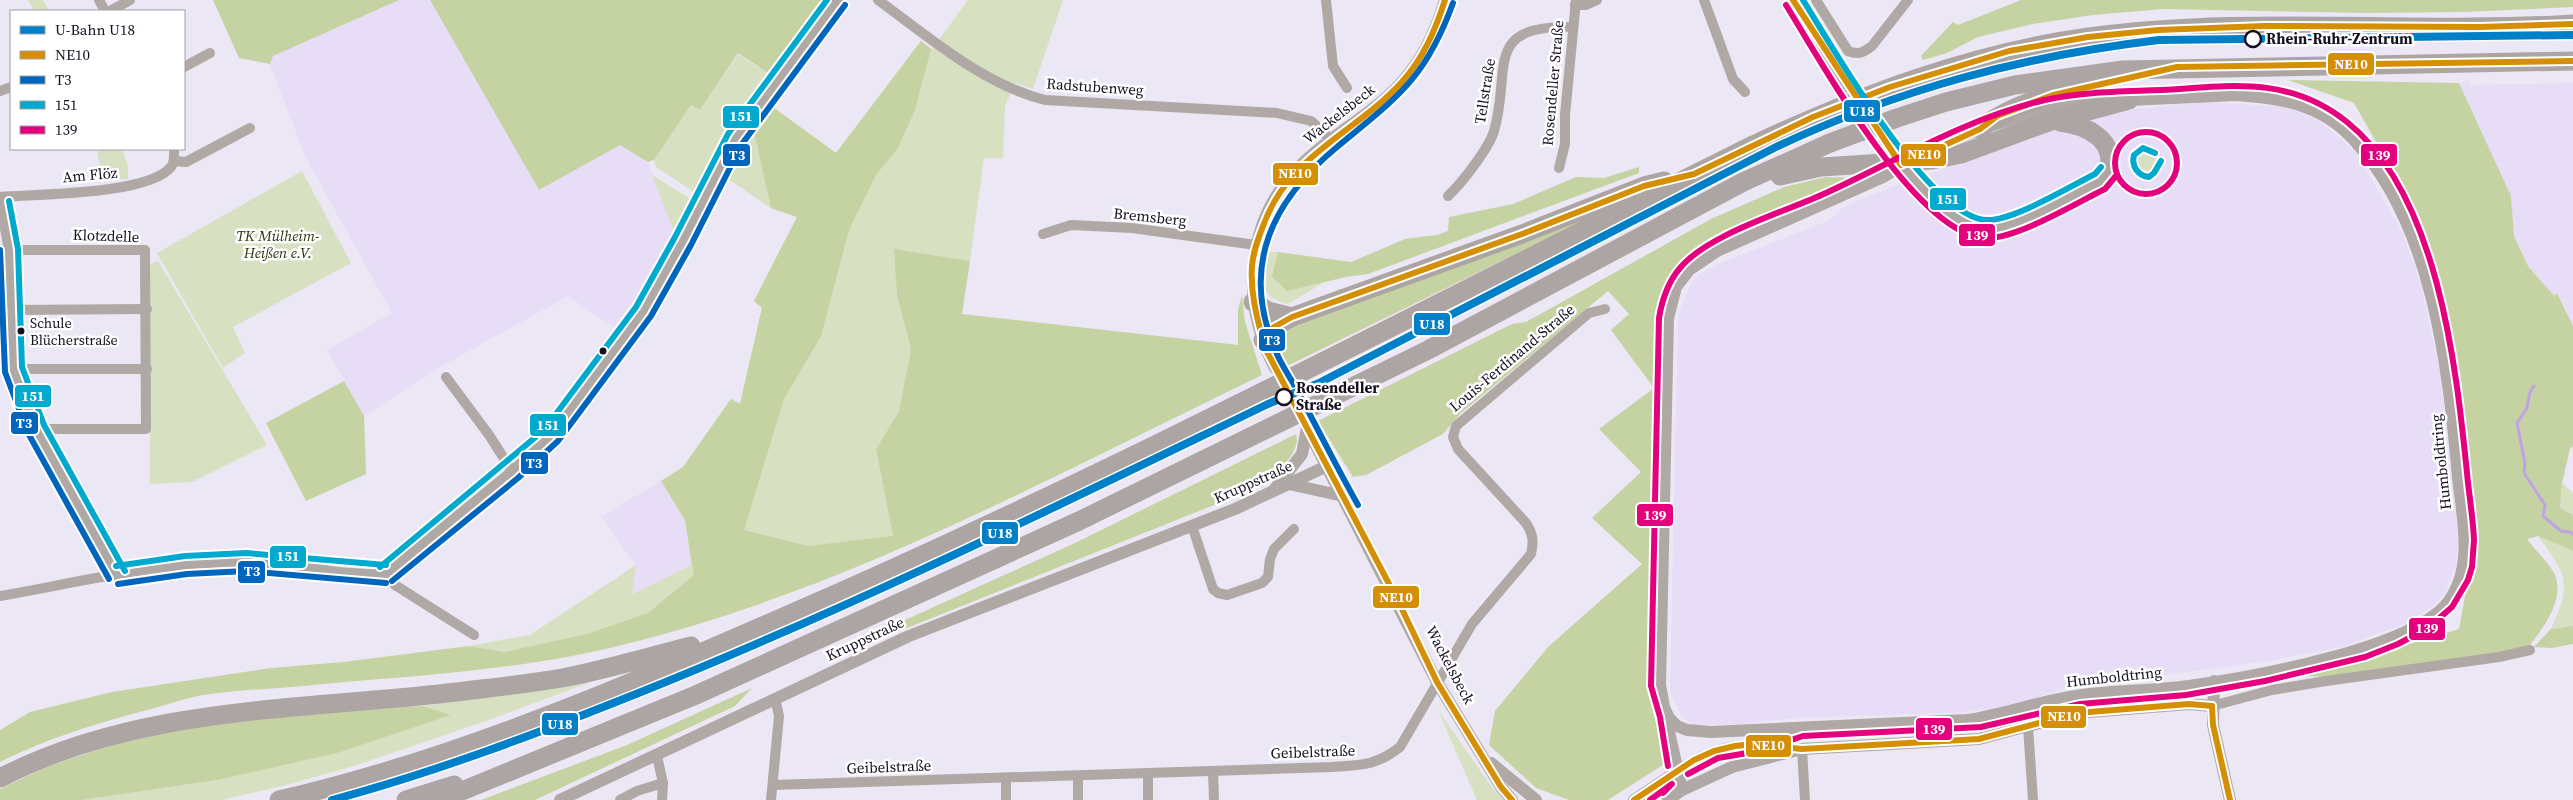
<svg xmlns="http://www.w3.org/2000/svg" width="2573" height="800" font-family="'Source Serif 4',serif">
<rect width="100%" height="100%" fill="#ebe7f4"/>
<g fill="#e7ddf7">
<path d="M399 0H430L539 190 620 144 648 162 675 234 655 270 614 327 568 296 438 368 364 416 327 350 392 313 305 156 270 64 272 56Z"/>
<path d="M2468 81 2471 85 2573 83V326L2558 293 2554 296 2528 266 2514 236 2511 196 2459 83Z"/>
<path d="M2209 102 2286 107 2315 119 2332 131 2357 154 2402 232 2421 285 2440 372 2458 540V559L2445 593 2431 608 2402 625 2341 647 2275 660 2066 688 2016 704 1966 712 1796 718 1736 724 1693 725 1681 715 1670 692 1678 319 1686 294 1695 277 1718 264 1830 220 1845 206 1895 186 2103 112Z"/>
<path d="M661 481 685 520 691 565 631 594 636 565 601 517Z"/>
</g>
<g fill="#d7e1c2">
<path d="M28 0H43L50 11H34Z"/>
<path d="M968 0H1063L1033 89 1015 83 1005 106 1003 158H984L970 261 895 250 897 296 911 349 899 411 876 449 893 536 538 660 469 646 530 635 636 565 632 594 691 565 685 520 661 481 683 467 731 399 740 404 762 308 754 301 797 217 771 208 725 177 744 140 754 131 770 105 836 153 921 41 932 49Z"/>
<path d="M738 54 769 74 694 192 656 167 654 160 691 105 700 110Z"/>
<path d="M2145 147 2151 150 2158 169 2155 176 2148 179C2136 176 2128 160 2135 150Z"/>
<path d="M97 149H122L128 166V179H102Z"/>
<path d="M302 171 351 263 233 327 245 353 223 368 157 253Z"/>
<path d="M652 175 691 199 675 234Z"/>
<path d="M1271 252H1278L1273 277 1287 290 1323 283 1288 304C1259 297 1262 282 1264 256Z"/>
<path d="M158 261 267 445 192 482 150 484V264Z"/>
<path d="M2562 483 2573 493V515L2560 508Z"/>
<path d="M2538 536 2573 551V626L2551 629C2573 580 2566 576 2538 536Z"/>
<path d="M615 673 483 722 351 767 282 786 222 800H82L217 780 450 715 423 706 517 692Z"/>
<path d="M1438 710 1493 789 1504 800H1477Z"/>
</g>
<g fill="#c5d3a3">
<path d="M213 0H399L273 56 270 64 239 58Z"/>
<path d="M430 0H831L774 77 738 53 700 110 691 105 654 160 648 162 620 145 539 190Z"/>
<path d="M2021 0H2573V7L2465 12 2367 13 2163 9 2093 15 2033 24 1978 37 1947 53 1923 60 1921 56 1953 22 1958 25Z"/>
<path d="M921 41 931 49 915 110 898 148 876 175 849 230 821 336 784 399 744 530 808 546 893 536 876 449 899 411 911 349 897 296 894 249 970 261 962 314 1238 345V310L1242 295 1245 322 1262 375C1054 475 848 590 622 645 518 671 409 676 303 686 270 689 236 690 203 695 186 698 169 704 151 709 100 722 48 738 0 762V730L30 712 112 692 271 668 343 662 469 646 504 652 587 634 648 613 694 575 685 520 661 481 683 467 731 399 740 404 762 308 754 301 797 217 771 208 754 131 770 105 836 153Z"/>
<path d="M2288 80 2459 83 2511 196 2514 236 2528 266 2554 296 2557 293 2573 326V446L2570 449 2562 483 2560 508 2573 515V551L2538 536 2527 539C2535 550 2547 561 2554 573 2567 599 2541 631 2526 650L2328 677 2304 676 2459 629 2473 552 2452 357 2437 285 2405 197 2384 156 2354 103Z"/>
<path d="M1639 167V173L1368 274 1346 277 1287 291 1272 277 1278 252 1351 262 1405 239 1437 235 1448 231 1449 217 1513 204 1576 177 1604 178Z"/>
<path d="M1826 177 1857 178 1697 250 1669 280 1659 322 1653 578 1647 688 1666 763 1608 800H1569L1536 788 1489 745 1495 711 1548 647 1642 564 1592 518 1641 472 1599 429 1654 388 1611 330 1629 314 1608 291 1461 413 1443 434 1366 475 1353 477 1318 421 1512 324 1526 322 1711 219 1784 187Z"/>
<path d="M1597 214 1285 367 1275 344 1281 328Z"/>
<path d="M344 381 364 416 366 474 306 501 266 423Z"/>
<path d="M1296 434C1302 453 1275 473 1264 485L897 632 861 640 1075 543Z"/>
<path d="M2573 626V644L2552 648 2534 647 2551 629Z"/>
<path d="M752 688 735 706 535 800H481L627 745Z"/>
<path d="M423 706 451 715 337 753 217 780 82 800H0V789L46 767 149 733 258 716Z"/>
</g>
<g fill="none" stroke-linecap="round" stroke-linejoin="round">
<path stroke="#bea4e4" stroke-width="3" d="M2534 386 2530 392 2527 408 2517 423 2525 463 2524 473 2545 505 2543 516 2561 531 2570 532 2573 534"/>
<g stroke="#cbc6d4" stroke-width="12" stroke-dasharray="12 6" stroke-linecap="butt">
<path d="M1854 96 1885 144"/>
<path d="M1279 375 1302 419"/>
</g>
<g stroke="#afa8a5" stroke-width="10">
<path d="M99 0 105 11"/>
<path d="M878 0C929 37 982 84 1045 100L1277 113 1311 121 1332 140"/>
<path d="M1326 0 1333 66 1347 88"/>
<path d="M1704 0 1733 79 1745 92"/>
<path d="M1816 0 1848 51C1858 55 1863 53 1872 46L1908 0"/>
<path d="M1575 5H1586L1597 0"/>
<path d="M110 11 130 0"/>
<path d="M184 67 210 53"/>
<path d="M0 91 11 87"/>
<path d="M174 161 186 162 250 128"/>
<path d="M1559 168 1565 144V115L1576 0"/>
<path d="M1448 196C1462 183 1489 148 1494 131 1512 71 1481 24 1573 27"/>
<path d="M0 197C37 194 148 195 171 167 175 162 174 155 174 149"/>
<path d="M0 203 9 250 13 369 36 429 117 575"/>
<path d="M1043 234 1071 225 1132 228 1256 245"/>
<path d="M9 250H145L146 429H36"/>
<path d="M12 310 147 309"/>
<path d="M13 369H147"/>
<path d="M446 377 489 435 512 471"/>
<path d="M1192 526 1213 589 1218 593 1227 595 1262 583 1268 577 1270 559 1274 549 1294 529"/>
<path d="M386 574 512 471 551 436 643 312 683 241 720 165 735 139 838 0"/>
<path d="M386 574 395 585 474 635"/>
<path d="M0 596C80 582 164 561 245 562 292 562 339 576 386 574"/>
<path d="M2212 706 2272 690 2326 681 2499 657 2530 650"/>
<path d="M2028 727 2033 800"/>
<path d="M1802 749 1805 800"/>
<path d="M657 756 663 783"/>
<path d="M1213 771 1214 800"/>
<path d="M1148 774V800"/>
<path d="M1078 776V800"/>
<path d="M1006 778V800"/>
<path d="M774 785 1331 767C1361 765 1376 766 1400 747L1472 624 1531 554C1534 541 1533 534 1526 523L1458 449 1453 437 1456 426 1589 313 1605 309"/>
<path d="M620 800 637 791 663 783 662 800"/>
<path d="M771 800 779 716 775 698"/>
</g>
<g stroke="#afa8a5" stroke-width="12">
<path d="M1793 0 1848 87"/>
<path d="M2236 95C2281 98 2321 104 2353 139 2433 225 2448 365 2458 477 2462 518 2475 566 2448 602 2412 649 2248 678 2189 686 2154 691 2118 690 2082 695 2043 700 2006 714 1967 720L1711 732 1687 730 1677 726 1669 718 1664 707 1660 685 1668 318 1676 287 1689 270 1717 251 1883 177 1921 154 1980 129 2044 109 2087 102Z"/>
<path d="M1885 144C1904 170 1952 228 1985 229 2010 229 2075 193 2101 181L2108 172"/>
<path d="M1275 368C1240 300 1245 221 1301 165 1332 134 1372 115 1401 83 1423 59 1436 31 1445 0"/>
<path d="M1307 428 1437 682 1501 787 1512 800"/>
<path d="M1289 484 1343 496"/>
<path d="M1274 490 1302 454 1307 428"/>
<path d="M2214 681 2213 725 2230 800"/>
<path d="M1669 718 1668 727 1682 790"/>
<path d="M1491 763 1536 800"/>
<path d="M560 800 909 636 1235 509 1327 466"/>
<path d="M1634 800C1695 761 1715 737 1792 748"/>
<path d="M1668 800 1682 790 1732 767 1802 749 1979 739 2077 713 2189 704 2212 706"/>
</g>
<g stroke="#aca5a4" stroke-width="19">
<path d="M2060 122C2086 125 2118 140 2108 172"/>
<path d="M1980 129C2013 102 2064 90 2106 82"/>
<path d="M1780 176 1821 167 1932 160 1961 154 2051 121 2129 100"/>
<path d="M1253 302 1268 311 1292 317"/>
<path d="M1263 340 1274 327 1292 317 1522 234 1644 186 1664 181"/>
<path d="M0 778C135 708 291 710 439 694 480 689 522 685 562 678 605 670 648 657 691 646"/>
<path d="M279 800C459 759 635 682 804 608 1127 467 1438 302 1753 145 1861 95 1971 53 2089 37 2249 15 2412 34 2573 24"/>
<path d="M406 800 454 785"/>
<path d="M440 800 696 695 1079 521 1428 350 1743 182 1830 143 1897 118 1946 102 2015 85 2123 70 2573 61"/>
</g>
<g stroke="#fff" stroke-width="10">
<g id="bus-1">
<path d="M1445 0C1435 31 1423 59 1401 83 1353 135 1289 154 1263 226 1258 239 1253 252 1252 266 1250 295 1258 321 1265 348L1398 601 1437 682 1501 787 1512 800"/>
<path d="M1793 0 1901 165 1980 129 1997 116 2053 95 2177 67 2573 61"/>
<path d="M1263 340 1274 327 1292 317 1522 234 1644 186 1694 174 1813 117 1890 87 2009 51 2088 37 2158 30 2264 26 2480 27 2573 24"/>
<path d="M2212 706 2213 725 2230 800"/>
<path d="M1634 800 1694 760 1714 751 1735 746 1753 744 1802 749 1979 739 2077 713 2189 704 2212 706"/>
</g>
</g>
<g stroke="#fff" stroke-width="10">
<g id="bus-2">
<path d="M0 250 5 372 28 433 109 579"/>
<path d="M1358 505C1337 468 1319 431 1299 394 1291 378 1280 364 1274 347 1241 265 1272 201 1337 147 1397 97 1425 80 1453 3"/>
<path d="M392 581 518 478 558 441 651 316 691 245 742 144 845 5"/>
<path d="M118 584 187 574 246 571 386 583"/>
</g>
</g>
<g stroke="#fff" stroke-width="10">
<g id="bus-3">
<path d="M1803 0C1833 48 1929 218 1987 220 2013 221 2071 186 2095 174L2101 167"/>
<path d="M2155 153 2143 148 2134 155C2131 166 2138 176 2149 177L2154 173 2161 161"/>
<path d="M9 201 18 249 22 367 44 425 125 571"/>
<path d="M116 566 185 556 246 553 386 565"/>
<path d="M380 567 544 430 636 307 675 237 728 134 827 0"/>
</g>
</g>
<g stroke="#fff" stroke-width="10">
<g id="bus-4">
<path d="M1786 5C1820 60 1917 236 1986 238 2017 239 2076 203 2105 189L2115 177"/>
<circle cx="2146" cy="163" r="31"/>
<path d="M1668 766 1660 717 1651 686 1659 318C1662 300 1668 282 1680 268 1708 234 1785 212 1826 193 1898 160 1967 118 2045 100 2089 90 2134 92 2179 89 2241 84 2295 80 2347 122 2438 195 2456 365 2467 473 2469 495 2473 517 2474 540L2472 567 2468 580 2452 607 2428 628 2398 644 2365 657 2265 681 2186 695 2080 704 1981 727 1803 736 1759 751 1718 758 1688 774"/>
<path d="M1650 800 1672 784 1663 793"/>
</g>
</g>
<use href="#bus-1" stroke="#d58f05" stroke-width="6"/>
<use href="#bus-2" stroke="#0065bd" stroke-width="6"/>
<use href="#bus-3" stroke="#00a9ce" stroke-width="6"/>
<use href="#bus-4" stroke="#e5007d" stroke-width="6"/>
<g stroke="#fff" stroke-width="11">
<path id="metro-1" d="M332 800C436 772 536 734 636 694 851 608 1059 505 1268 404L1319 383 1776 147C1899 89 2023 56 2159 40L2573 35"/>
</g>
<use href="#metro-1" stroke="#0080c8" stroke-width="8"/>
</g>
<g fill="#fff" stroke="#160e21" stroke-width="2.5">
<circle cx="2253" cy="39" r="8"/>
<circle cx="1284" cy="397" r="8"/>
</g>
<g fill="#160e21" stroke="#fff" stroke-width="2">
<circle cx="21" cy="331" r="4.5"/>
<circle cx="603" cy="351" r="4.5"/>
</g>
<g text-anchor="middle" stroke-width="5" stroke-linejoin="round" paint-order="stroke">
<g font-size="14" fill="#160e21" stroke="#fff" text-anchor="start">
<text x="30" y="328">Schule<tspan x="30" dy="17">Blücherstraße</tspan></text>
</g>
<g font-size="15" font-weight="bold" fill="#160e21" stroke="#fff" text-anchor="start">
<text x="2266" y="44">Rhein-Ruhr-Zentrum</text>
<text x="1296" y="393">Rosendeller<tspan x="1296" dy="17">Straße</tspan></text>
</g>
<g font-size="15" fill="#160e21" stroke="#fff">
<text transform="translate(1553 83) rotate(-85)" y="5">Rosendeller Straße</text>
<text transform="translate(1095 87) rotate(4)" y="5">Radstubenweg</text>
<text transform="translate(1485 91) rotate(-81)" y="5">Tellstraße</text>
<text transform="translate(1339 114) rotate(-38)" y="5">Wackelsbeck</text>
<text transform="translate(90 175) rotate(-5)" y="5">Am Flöz</text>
<text transform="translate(1150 217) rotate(6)" y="5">Bremsberg</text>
<text transform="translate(106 236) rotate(2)" y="5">Klotzdelle</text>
<text transform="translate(1512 358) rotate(-40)" y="5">Louis-Ferdinand-Straße</text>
<text transform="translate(2441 462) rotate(-96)" y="5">Humboldtring</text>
<text transform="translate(1253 482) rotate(-24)" y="5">Kruppstraße</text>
<text transform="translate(865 639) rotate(-25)" y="5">Kruppstraße</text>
<text transform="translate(1450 665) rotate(62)" y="5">Wackelsbeck</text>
<text transform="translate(2114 677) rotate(-6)" y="5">Humboldtring</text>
<text transform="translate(1313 752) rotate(-2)" y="5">Geibelstraße</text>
<text transform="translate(889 767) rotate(-2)" y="5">Geibelstraße</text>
</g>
<g font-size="15" font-style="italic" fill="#2b350d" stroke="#fff">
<text x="278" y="241">TK Mülheim-<tspan x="278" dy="17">Heißen e.V.</tspan></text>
</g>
</g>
<g stroke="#fff" stroke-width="2">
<rect x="2327" y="52" width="48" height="24" rx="5" fill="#d58f05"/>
<rect x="1843" y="99" width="38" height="24" rx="5" fill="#0080c8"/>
<rect x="722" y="105" width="38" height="24" rx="5" fill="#00a9ce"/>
<rect x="1900" y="143" width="47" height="24" rx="5" fill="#d58f05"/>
<rect x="722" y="143" width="29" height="24" rx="5" fill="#0065bd"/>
<rect x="2360" y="143" width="38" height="24" rx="5" fill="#e5007d"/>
<rect x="1272" y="162" width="47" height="24" rx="5" fill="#d58f05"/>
<rect x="1929" y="187" width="38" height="24" rx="5" fill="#00a9ce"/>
<rect x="1958" y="223" width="38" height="24" rx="5" fill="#e5007d"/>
<rect x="1413" y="312" width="38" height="24" rx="5" fill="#0080c8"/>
<rect x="1258" y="328" width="28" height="24" rx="5" fill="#0065bd"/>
<rect x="14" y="384" width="38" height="24" rx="5" fill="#00a9ce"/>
<rect x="10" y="411" width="29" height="24" rx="5" fill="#0065bd"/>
<rect x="529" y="413" width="38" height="24" rx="5" fill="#00a9ce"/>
<rect x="520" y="451" width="29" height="24" rx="5" fill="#0065bd"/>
<rect x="1636" y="503" width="38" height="24" rx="5" fill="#e5007d"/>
<rect x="981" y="521" width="38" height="24" rx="5" fill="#0080c8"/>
<rect x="269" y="545" width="38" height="24" rx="5" fill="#00a9ce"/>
<rect x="237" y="560" width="29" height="24" rx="5" fill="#0065bd"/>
<rect x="1372" y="585" width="48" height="24" rx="5" fill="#d58f05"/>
<rect x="2408" y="617" width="38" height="24" rx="5" fill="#e5007d"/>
<rect x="2040" y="705" width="47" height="24" rx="5" fill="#d58f05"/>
<rect x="541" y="712" width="38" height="24" rx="5" fill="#0080c8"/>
<rect x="1915" y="717" width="38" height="24" rx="5" fill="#e5007d"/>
<rect x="1745" y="734" width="47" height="24" rx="5" fill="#d58f05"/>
</g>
<g font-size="14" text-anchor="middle" font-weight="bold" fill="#fff">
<text x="2351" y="69">NE10</text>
<text x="1862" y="116">U18</text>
<text x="741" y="121">151</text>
<text x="1924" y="159">NE10</text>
<text x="737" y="160">T3</text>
<text x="2379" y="160">139</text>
<text x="1295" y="178">NE10</text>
<text x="1948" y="204">151</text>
<text x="1977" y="240">139</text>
<text x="1432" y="329">U18</text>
<text x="1272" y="345">T3</text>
<text x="33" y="401">151</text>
<text x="24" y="428">T3</text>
<text x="548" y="430">151</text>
<text x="534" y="468">T3</text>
<text x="1655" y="520">139</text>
<text x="1000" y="538">U18</text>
<text x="288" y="561">151</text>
<text x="252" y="576">T3</text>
<text x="1396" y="602">NE10</text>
<text x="2427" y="633">139</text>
<text x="2064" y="721">NE10</text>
<text x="560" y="729">U18</text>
<text x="1934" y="734">139</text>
<text x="1768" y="750">NE10</text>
</g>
<rect x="10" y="10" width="175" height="140" fill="#ffffff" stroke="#a29fa6"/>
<rect x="20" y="26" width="25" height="8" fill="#0080c8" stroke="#a29fa6"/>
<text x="55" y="35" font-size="15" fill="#160e21">U-Bahn U18</text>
<rect x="20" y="51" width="25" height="8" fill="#d58f05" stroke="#a29fa6"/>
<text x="55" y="60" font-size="15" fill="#160e21">NE10</text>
<rect x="20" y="76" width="25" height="8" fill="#0065bd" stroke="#a29fa6"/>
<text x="55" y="85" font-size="15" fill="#160e21">T3</text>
<rect x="20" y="101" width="25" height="8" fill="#00a9ce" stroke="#a29fa6"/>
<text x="55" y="110" font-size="15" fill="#160e21">151</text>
<rect x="20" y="126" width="25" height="8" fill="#e5007d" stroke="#a29fa6"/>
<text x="55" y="135" font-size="15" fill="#160e21">139</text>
</svg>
